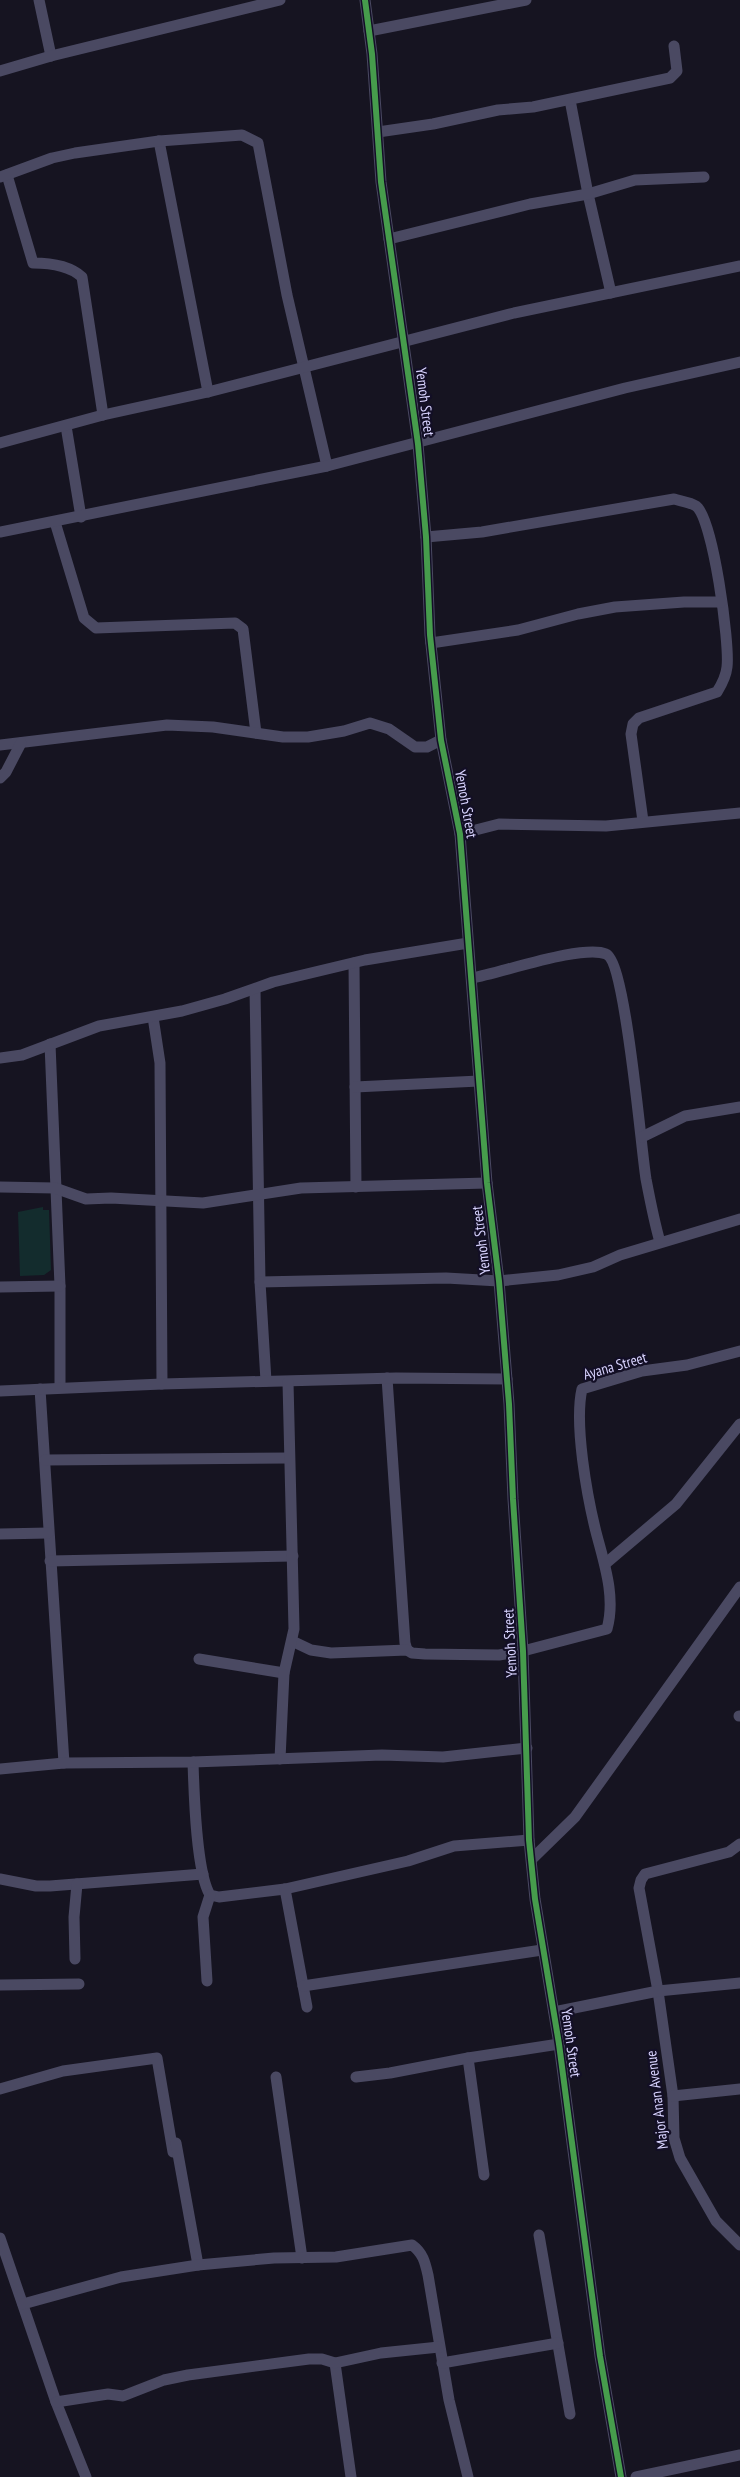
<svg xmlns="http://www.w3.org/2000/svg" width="740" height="2477" font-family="'PT Sans Narrow',sans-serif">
<rect width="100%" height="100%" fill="#161421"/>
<path fill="#132c2d" d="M43 1207V1210H49L51 1270 44 1275 20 1276 18 1212Z"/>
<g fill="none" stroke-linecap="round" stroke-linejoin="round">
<g stroke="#4a4962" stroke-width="11">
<path d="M39 0 51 56"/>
<path d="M365 0 372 54 381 182 418 444 426 537 430 635 441 740 460 834 487 1183 499 1281 509 1404 513 1499 523 1651 529 1840 535 1899 559 2044 600 2356 621 2477"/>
<path d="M369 31 526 0"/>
<path d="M0 71 51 56 280 0"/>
<path d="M570 100 588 194 611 293"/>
<path d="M378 132 433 124 498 110 533 107 670 78 677 71 674 46"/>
<path d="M159 141 208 392"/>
<path d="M7 175 33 263C49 263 69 265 82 277L103 415"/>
<path d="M0 177 52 158 75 153 159 141 242 135 258 143 287 295 327 466"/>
<path d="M389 239 530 204 588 194 635 180 704 177"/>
<path d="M66 426 81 517"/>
<path d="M0 443 103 415 208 392 514 313 740 266"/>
<path d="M55 522 84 618 96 628 235 623 243 629 256 733"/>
<path d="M0 532 327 466 625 388 740 362"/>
<path d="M426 537 482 532 674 499C680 501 690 502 696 506 713 518 730 644 727 667 726 677 722 684 717 692L639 718 633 724 631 734 643 821"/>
<path d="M431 643 518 630 578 614 615 607 684 602H721"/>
<path d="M0 745 167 725 213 727 283 737H308L344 731 370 723 389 729 415 747H427L441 740"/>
<path d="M0 778 6 772 21 743"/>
<path d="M460 834 499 824 606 826 740 813"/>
<path d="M354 963 356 1187"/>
<path d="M472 978C501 973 583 944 606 954 626 962 641 1149 646 1179 650 1200 654 1221 660 1242"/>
<path d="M255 989 260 1282 266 1381"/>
<path d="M153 1017 160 1063 162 1384"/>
<path d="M50 1044 60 1286V1387"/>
<path d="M0 1058 22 1055 99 1026 182 1011 225 999 273 982 365 960 468 943"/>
<path d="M355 1087 479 1081"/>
<path d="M642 1137 685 1116 740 1107"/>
<path d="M0 1187 55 1188 86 1199 111 1198 203 1203 301 1188 487 1183"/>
<path d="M260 1282 446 1278 499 1281 558 1275 593 1267 620 1255 740 1219"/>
<path d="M0 1287 60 1286"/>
<path d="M387 1378 405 1643 407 1650"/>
<path d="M40 1389 64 1763"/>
<path d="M0 1391 162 1384 396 1378 507 1379"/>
<path d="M45 1460 288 1458"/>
<path d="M0 1534 48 1533"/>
<path d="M50 1561 293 1556"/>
<path d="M605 1564 676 1504 740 1424"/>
<path d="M292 1641 311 1650 331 1653 407 1650 412 1653 425 1654 499 1655 523 1651 607 1629C616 1597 604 1563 596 1532 587 1496 574 1424 582 1389L642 1371 687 1365 740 1351"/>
<path d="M199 1659 284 1673"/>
<path d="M739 1716H740"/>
<path d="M280 1759 284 1673 294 1629 288 1382"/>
<path d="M193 1762C194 1792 196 1872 210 1895L219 1897 285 1889 408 1861 454 1846 529 1840"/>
<path d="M0 1769 64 1763 193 1762 382 1755 443 1757 527 1748"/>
<path d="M740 1844 729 1852 645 1874 641 1880 639 1888 658 1991 673 2096 674 2138 680 2158 716 2221 740 2245"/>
<path d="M532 1859 575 1817 740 1587"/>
<path d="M0 1879 36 1886H50L203 1874"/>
<path d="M285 1889 307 2007"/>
<path d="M75 1959 74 1917 77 1884"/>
<path d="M207 1981 203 1917 210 1895"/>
<path d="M0 1985 79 1984"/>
<path d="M303 1986 542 1950"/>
<path d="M554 2012 658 1991 740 1983"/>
<path d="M468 2058 484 2175"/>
<path d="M276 2077 302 2258"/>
<path d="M356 2077 390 2073 468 2058 559 2044"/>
<path d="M0 2089 63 2071 157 2058 173 2152"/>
<path d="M673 2096 740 2089"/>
<path d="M176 2143 198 2265"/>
<path d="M539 2235 570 2414"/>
<path d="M0 2238 56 2402 86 2477"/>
<path d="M23 2304 121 2277 198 2265 274 2258 336 2257 412 2245C423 2253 425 2262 428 2275L449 2400 468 2477"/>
<path d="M335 2363 351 2477"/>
<path d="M442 2363 558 2343"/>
<path d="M56 2402 108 2394 123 2396 164 2380 188 2375 309 2359H322L335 2363 381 2353 439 2347"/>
<path d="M636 2477 740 2455"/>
</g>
<g stroke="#130f26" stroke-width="9">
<path id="cycleway" d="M365 0 372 54 381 182 418 444 426 537 430 635 441 740 460 834 487 1183 499 1281 509 1404 513 1499 523 1651 529 1840 535 1899 559 2044 600 2356 621 2477"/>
</g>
<use href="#cycleway" stroke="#469c4c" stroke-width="6"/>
</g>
<g text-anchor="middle" stroke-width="4.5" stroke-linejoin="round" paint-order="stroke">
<g font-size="15" fill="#d9d4ff" stroke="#130f26">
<text transform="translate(425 402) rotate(83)" y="5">Yemoh Street</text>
<text transform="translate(466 804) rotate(80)" y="5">Yemoh Street</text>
<text transform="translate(481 1240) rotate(-97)" y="5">Yemoh Street</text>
<text transform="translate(615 1366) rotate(-16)" y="5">Ayana Street</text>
<text transform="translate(510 1643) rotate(-93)" y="5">Yemoh Street</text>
<text transform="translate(571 2043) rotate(82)" y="5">Yemoh Street</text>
<text transform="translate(657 2100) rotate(-97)" y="5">Major Anan Avenue</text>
</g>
</g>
</svg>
